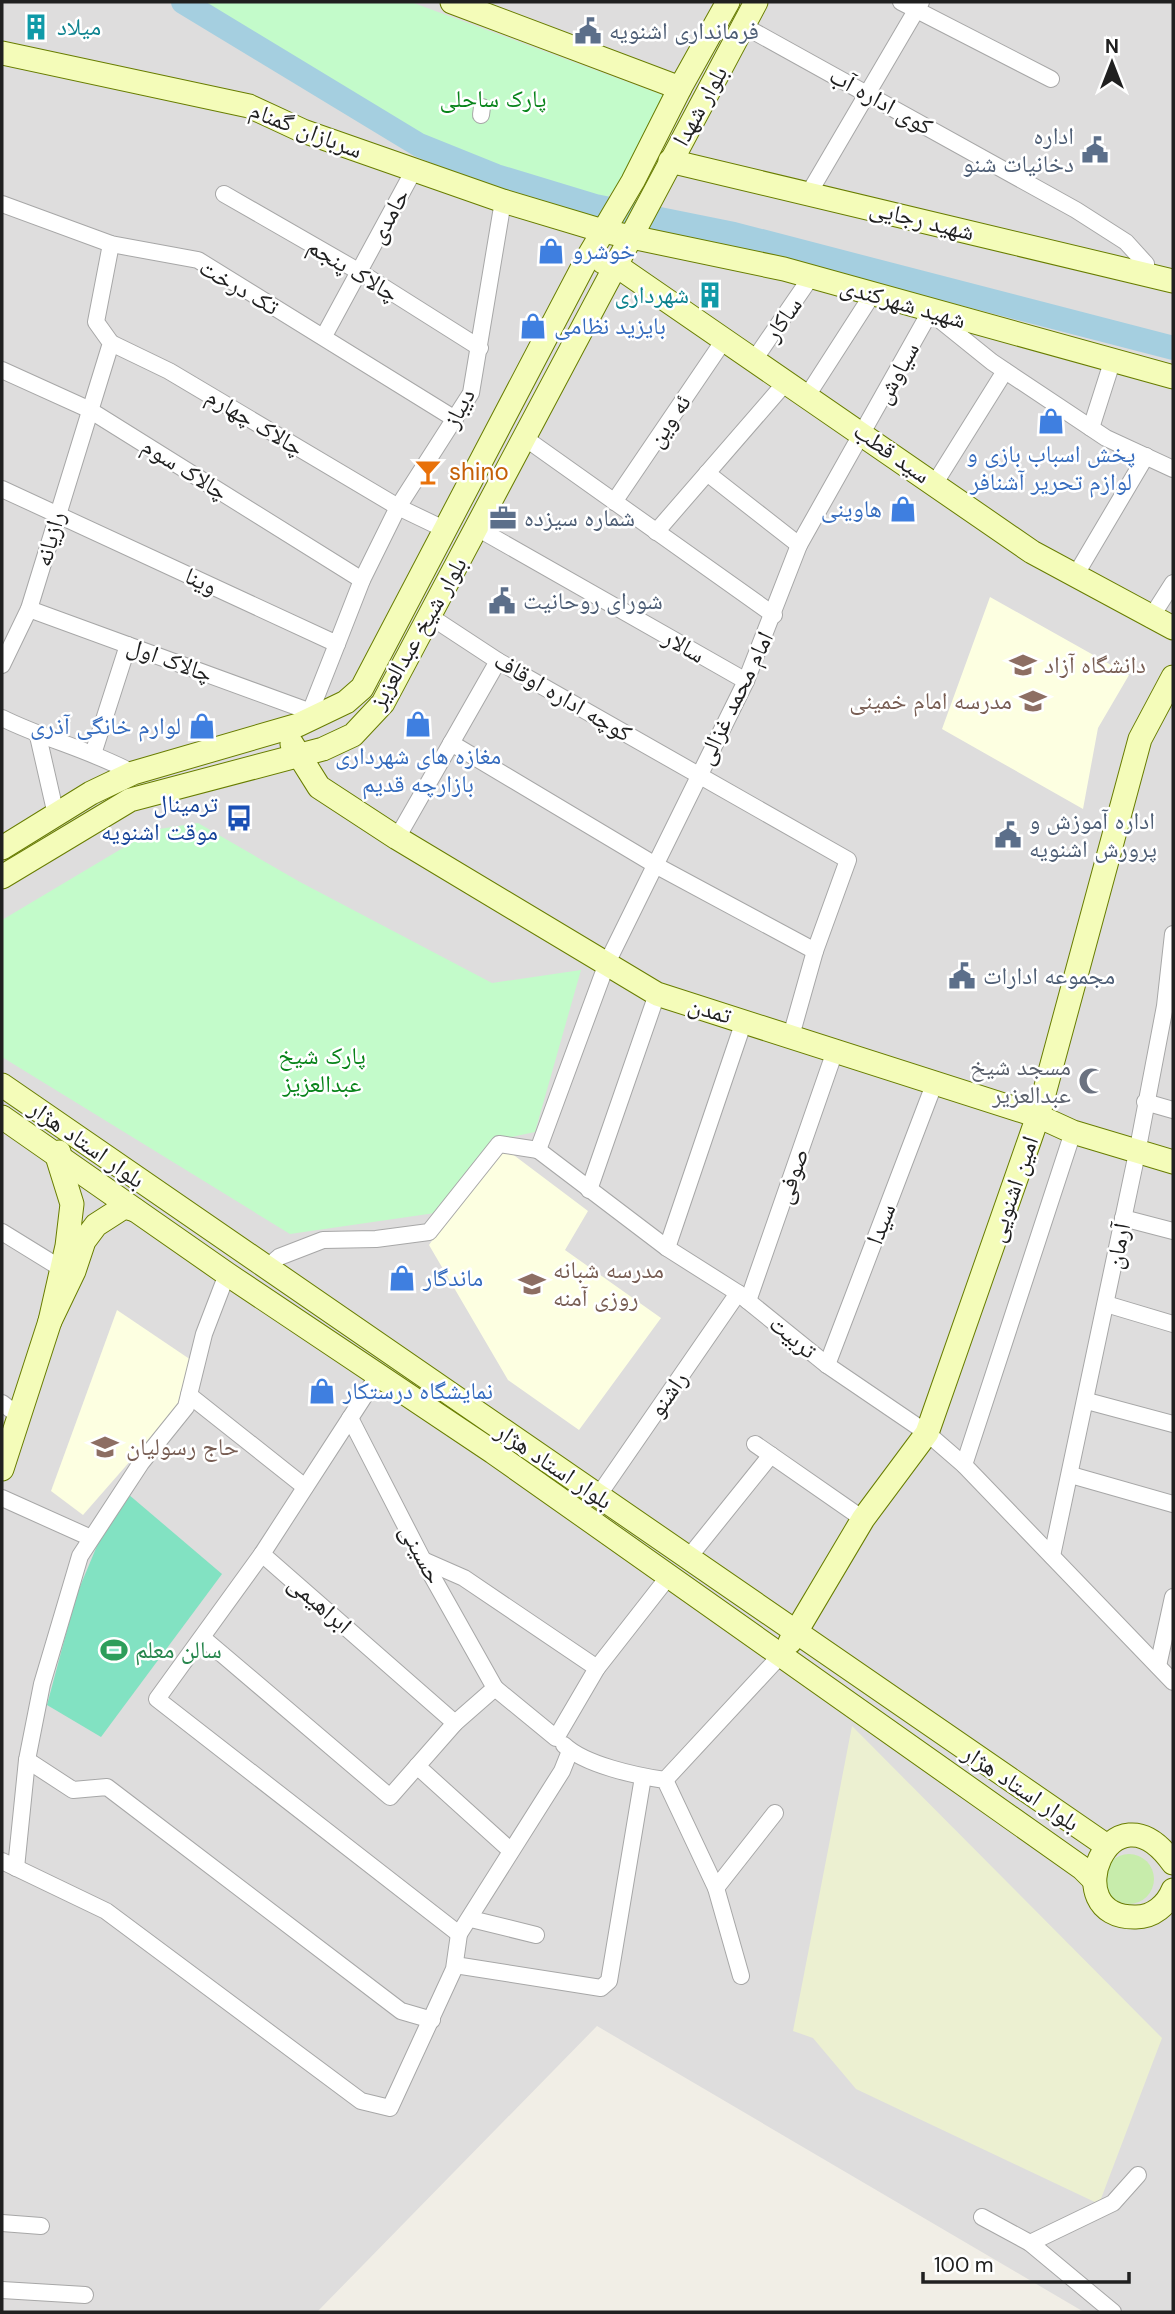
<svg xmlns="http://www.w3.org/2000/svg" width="1175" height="2314" font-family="'DM Sans','Noto Naskh Arabic',sans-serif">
<rect width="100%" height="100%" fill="#f1eee6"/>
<path fill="#dedddd" d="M2 2H1173V2312H1084L597 2026 317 2312H2Z"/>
<g fill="#fdffe1">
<path d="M990 597 1129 675 1098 728 1083 809 942 729Z"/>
<path d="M499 1144 588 1211 565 1250 661 1318 579 1430 508 1380 429 1245Z"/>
<path d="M117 1310 194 1362 181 1403 83 1515 51 1491Z"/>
</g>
<path fill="#ecf0d1" d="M852 1726 1162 2038 1099 2204 856 2089 813 2038 793 2031Z"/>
<circle fill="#c7ecab" cx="1129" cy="1879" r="25"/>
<g fill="#c3fbca">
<path d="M197 2H411L668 97 626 176 605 200 469 157 407 129Z"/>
<path d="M198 823 300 882 492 983 581 970 535 1132 493 1141 442 1212 290 1234 2 1057V920L153 830Z"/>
</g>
<path fill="#82e2c2" d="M128 1494 222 1574 101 1737 47 1705 76 1596 99 1541Z"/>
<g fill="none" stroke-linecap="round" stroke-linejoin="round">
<path stroke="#a5cfe0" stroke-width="24" d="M183 2 419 145 496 176 595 206 734 234 1173 348"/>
<g stroke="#a7a7a7" stroke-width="18">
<g id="street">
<path d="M901 2 1051 79"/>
<path d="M744 26 1076 210 1126 242 1146 264 1142 274"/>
<path d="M481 115 482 107"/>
<path d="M809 193 921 2"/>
<path d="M224 194 358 271 480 348"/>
<path d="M2 204 111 244 198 260 455 419"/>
<path d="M324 336 414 170"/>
<path d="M754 360 811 277"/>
<path d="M2 370 88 409 362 580"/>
<path d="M807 396 872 295"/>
<path d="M1091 428 1113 359"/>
<path d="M522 436 774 615"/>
<path d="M707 473 799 545"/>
<path d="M935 483 1005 371"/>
<path d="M2 489 337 644 362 580 398 507 169 371 111 343"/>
<path d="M614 502 724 340"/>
<path d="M477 528 746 681"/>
<path d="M446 530 398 507 471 393 503 201"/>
<path d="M656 532 786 382"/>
<path d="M1075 576 1146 456"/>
<path d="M29 609 311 712"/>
<path d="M431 617 498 661 848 860 815 951 791 1036"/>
<path d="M1150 619 1173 583"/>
<path d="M2 665 29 609 111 343 96 322 111 244"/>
<path d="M2 718C44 739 91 750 133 773"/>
<path d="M307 720 337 644"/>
<path d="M38 736 56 815"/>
<path d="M451 743 657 866 815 951"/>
<path d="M93 754 128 645"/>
<path d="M397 838 498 661"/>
<path d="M1145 1102 1173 1110"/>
<path d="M538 1150 607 963 746 681 799 545 930 312 992 362 1106 438 1173 469"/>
<path d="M538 1150 667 1248 738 1293 827 1365 927 1433 964 1465 1173 1682"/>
<path d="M589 1190 657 994"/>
<path d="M1123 1218 1173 1231"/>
<path d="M2 1232 62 1269"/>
<path d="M667 1248 744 1021"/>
<path d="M266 1268 279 1257 323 1240 376 1239 429 1232 499 1144 538 1150"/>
<path d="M748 1301 835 1051"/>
<path d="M1106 1304 1173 1324"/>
<path d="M827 1365 935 1082"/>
<path d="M378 1375 262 1554 157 1699 459 1934"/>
<path d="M189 1395 305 1487"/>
<path d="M1087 1401 1173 1424"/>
<path d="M2 1403 19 1416"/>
<path d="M350 1418 423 1560 495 1688"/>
<path d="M755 1444 863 1519"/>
<path d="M964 1465 1073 1132"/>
<path d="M1071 1475 1173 1504"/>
<path d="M598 1496 738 1293"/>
<path d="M2 1498 91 1538"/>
<path d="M262 1554 455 1723"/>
<path d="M1052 1556 1137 1153 1165 1006 1173 934"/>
<path d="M689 1557 771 1455"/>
<path d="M423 1560 464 1578 597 1668"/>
<path d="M203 1638 390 1797 455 1723 495 1688 556 1738 597 1668 669 1576"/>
<path d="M1158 1666 1173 1597"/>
<path d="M564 1745C585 1765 637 1776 665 1780L716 1888 741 1976"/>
<path d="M27 1760 73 1790 107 1787 401 2011 432 2020"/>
<path d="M417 1766 510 1850"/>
<path d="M665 1780 780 1656"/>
<path d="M2 1861 106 1911 361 2101 390 2108 454 1969 459 1934 562 1771 570 1751"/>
<path d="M16 1868 27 1760 42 1684 80 1556 141 1463 186 1407 204 1334 227 1274"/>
<path d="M716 1888 775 1813"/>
<path d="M471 1919 536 1935"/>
<path d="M455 1965 601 1988 609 1981 643 1777"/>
<path d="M982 2217 1030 2243 1113 2312"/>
<path d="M2 2223 41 2226"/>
<path d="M1030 2243 1113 2203 1138 2175"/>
<path d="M2 2290 85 2295"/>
</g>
</g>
<g stroke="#687d01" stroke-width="25">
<g id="secondary">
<path d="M452 2 680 88"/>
<path d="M2 53 249 106 303 131 503 201 603 231 784 269 1173 377"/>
<path d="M670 161 1173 281"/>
<path d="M603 262 617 266 1032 552 1173 628"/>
<path d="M292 744 319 787 397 838 657 994 1038 1116 1073 1132 1173 1162"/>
<path d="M2 848 91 793 133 773 298 725 346 702 362 688 588 257 633 181 680 88 728 2"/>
<path d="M2 877 130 800 323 749 353 735 383 703 756 2"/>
<path d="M2 1085 1107 1846"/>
<path d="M2 1117 227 1274 493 1452 1082 1868 1094 1880"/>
<path d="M59 1152 57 1156 72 1204 67 1246 50 1321 74 1271 84 1241 96 1225 124 1207 135 1210"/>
<path d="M2 1469 50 1321"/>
<path d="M790 1642 863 1519 927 1433 1038 1116 1140 739 1173 677"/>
<path d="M1173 1863C1111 1776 1053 1919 1136 1917 1153 1917 1167 1905 1173 1890"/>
</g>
</g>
<use href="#street" stroke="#fff" stroke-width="16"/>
<use href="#secondary" stroke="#f4fcb9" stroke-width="23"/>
</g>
<defs>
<g id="building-bare" transform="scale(2.1)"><path d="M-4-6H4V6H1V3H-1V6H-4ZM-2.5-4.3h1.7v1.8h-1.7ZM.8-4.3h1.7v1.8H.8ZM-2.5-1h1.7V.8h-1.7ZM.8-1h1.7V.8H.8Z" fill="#0f9aa8" stroke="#fff" stroke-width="2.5" paint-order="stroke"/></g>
<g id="civic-bare" transform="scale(2.1)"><path d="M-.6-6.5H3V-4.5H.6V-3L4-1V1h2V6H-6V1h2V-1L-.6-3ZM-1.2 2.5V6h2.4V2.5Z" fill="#5c6f8a" stroke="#fff" stroke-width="2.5" paint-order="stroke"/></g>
<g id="shop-bare" transform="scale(2.1)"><path d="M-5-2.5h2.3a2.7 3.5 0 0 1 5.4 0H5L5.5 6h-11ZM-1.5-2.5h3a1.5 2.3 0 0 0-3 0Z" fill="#3f7fe0" stroke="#fff" stroke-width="2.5" paint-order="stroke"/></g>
<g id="bar-bare" transform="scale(2.1)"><path d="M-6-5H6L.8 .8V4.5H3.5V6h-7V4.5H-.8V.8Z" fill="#e8710a" stroke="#fff" stroke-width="2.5" paint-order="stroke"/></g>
<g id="office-bare" transform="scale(2.1)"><path d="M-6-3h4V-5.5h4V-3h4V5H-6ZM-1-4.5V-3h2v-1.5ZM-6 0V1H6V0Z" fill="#5c6f8a" stroke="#fff" stroke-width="2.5" paint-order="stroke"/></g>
<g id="university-bare" transform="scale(2.1)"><path d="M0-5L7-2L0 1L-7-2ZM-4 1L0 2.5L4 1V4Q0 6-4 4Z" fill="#8d6e63" stroke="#fff" stroke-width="2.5" paint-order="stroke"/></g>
<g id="school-bare" transform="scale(2.1)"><path d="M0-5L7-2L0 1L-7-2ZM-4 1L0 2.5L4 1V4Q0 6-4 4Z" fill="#8d6e63" stroke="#fff" stroke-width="2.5" paint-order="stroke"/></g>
<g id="bus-bare" transform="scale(2.1)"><path d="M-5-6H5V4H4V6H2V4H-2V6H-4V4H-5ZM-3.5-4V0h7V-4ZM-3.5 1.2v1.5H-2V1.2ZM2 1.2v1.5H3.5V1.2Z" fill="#1a4fb4" stroke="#fff" stroke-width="2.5" paint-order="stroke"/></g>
<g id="mosque-bare" transform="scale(2.1)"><path d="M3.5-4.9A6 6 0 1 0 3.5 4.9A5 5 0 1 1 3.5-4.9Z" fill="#6b7280" stroke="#fff" stroke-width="2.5" paint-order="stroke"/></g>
<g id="stadium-bare" transform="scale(2.1)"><path d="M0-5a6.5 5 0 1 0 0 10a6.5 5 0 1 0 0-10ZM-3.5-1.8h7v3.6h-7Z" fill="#2e9e5b" stroke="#fff" stroke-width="2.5" paint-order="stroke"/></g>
</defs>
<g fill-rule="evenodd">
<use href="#building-bare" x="36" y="27"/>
<use href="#civic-bare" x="588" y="31"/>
<use href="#civic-bare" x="1095" y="150"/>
<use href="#shop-bare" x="551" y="251"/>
<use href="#building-bare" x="710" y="295"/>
<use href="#shop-bare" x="533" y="326"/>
<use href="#shop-bare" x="1051" y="421"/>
<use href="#bar-bare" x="428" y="472"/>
<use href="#shop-bare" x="903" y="509"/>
<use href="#office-bare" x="503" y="518"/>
<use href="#civic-bare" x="502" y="601"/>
<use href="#university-bare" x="1023" y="665"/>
<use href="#school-bare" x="1033" y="701"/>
<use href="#shop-bare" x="418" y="724"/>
<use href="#shop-bare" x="202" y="726"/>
<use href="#bus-bare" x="239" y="818"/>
<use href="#civic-bare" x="1008" y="835"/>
<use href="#civic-bare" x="962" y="976"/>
<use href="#mosque-bare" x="1092" y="1081"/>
<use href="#shop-bare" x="402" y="1278"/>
<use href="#school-bare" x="532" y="1284"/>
<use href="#shop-bare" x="322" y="1391"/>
<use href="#school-bare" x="105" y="1447"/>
<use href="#stadium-bare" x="114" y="1650"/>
</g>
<g text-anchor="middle" stroke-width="5" stroke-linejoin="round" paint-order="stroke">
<g font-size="24" fill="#0d838f" stroke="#fff" text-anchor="start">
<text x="57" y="35">میلاد</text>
<text x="689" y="303" text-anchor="end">شهرداری</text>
</g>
<g font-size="24" fill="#4e5e75" stroke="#fff" text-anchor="start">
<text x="609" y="39">فرمانداری اشنویه</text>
<text x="1074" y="144" text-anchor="end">اداره<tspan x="1074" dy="28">دخانیات شنو</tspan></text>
<text x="524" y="526">شماره سیزده</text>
<text x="523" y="609">شورای روحانیت</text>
<text x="1029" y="829">اداره آموزش و<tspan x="1029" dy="28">پرورش اشنویه</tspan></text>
<text x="983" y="984">مجموعه ادارات</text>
</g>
<g font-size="24" fill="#08841a" stroke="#fff">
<text x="493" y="107">پارک ساحلی</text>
<text x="322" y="1064">پارک شیخ<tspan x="322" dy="28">عبدالعزیز</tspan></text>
</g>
<g font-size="24" fill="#202020" stroke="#fff">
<text transform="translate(881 101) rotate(29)" y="8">کوی اداره آب</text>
<text transform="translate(700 106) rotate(-61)" y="8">بلوار شهدا</text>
<text transform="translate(306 130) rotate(21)" y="8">سربازان گمنام</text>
<text transform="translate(389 216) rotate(-61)" y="8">حامدی</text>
<text transform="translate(922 220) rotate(14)" y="8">شهید رجایی</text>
<text transform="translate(353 270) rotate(31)" y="8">چالاک پنجم</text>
<text transform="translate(239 287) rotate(30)" y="8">تک درخت</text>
<text transform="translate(903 303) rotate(16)" y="8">شهید شهرکندی</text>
<text transform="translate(783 319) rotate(-55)" y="8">ساکار</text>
<text transform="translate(897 373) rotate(-61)" y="8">سیاوش</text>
<text transform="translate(459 408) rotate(-62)" y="8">دیباز</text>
<text transform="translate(669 421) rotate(-56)" y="8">ئه وین</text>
<text transform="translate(255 422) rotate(31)" y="8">چالاک چهارم</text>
<text transform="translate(892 453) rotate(35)" y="8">سید قطب</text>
<text transform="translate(185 469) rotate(32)" y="8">چالاک سوم</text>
<text transform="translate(50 539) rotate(-74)" y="8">رازیانه</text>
<text transform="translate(201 581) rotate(25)" y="8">وینا</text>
<text transform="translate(418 633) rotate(-60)" y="8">بلوار شیخ عبدالعزیز</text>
<text transform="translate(684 646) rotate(30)" y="8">سالار</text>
<text transform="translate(170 660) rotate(20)" y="8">چالاک اول</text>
<text transform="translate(563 697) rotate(30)" y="8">کوچه اداره اوقاف</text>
<text transform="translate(735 698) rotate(-64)" y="8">امام محمد غزالی</text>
<text transform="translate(710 1010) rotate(17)" y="8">تمدن</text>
<text transform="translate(87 1144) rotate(35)" y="8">بلوار استاد هژار</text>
<text transform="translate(792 1176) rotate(-71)" y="8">صوفی</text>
<text transform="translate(1013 1189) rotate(-71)" y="8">امین اشنویی</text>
<text transform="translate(881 1224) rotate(-69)" y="8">سیدا</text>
<text transform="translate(1118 1246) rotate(-79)" y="8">آرمان</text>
<text transform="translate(793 1337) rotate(39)" y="8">تربیت</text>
<text transform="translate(668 1394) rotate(-55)" y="8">راشنو</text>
<text transform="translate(554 1466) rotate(34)" y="8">بلوار استاد هژار</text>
<text transform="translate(421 1554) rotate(62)" y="8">حسینی</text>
<text transform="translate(320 1604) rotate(41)" y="8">ابراهیمی</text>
<text transform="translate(1021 1788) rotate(34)" y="8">بلوار استاد هژار</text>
</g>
<g font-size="24" fill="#366cbe" stroke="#fff" text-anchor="start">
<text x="572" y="259">خوشرو</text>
<text x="554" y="334">بایزید نظامی</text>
<text x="1051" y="462" text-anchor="middle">پخش اسباب بازی و<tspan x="1051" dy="28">لوازم تحریر آشنافر</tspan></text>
<text x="882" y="517" text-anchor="end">هاوینی</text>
<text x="181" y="734" text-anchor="end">لوارم خانگی آذری</text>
<text x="418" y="764" text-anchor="middle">مغازه های شهرداری<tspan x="418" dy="28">بازارچه قدیم</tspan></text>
<text x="423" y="1286">ماندگار</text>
<text x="343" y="1399">نمایشگاه درستکار</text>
</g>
<g font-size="24" fill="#c56008" stroke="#fff" text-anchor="start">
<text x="449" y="480">shino</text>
</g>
<g font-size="24" fill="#785e54" stroke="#fff" text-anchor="start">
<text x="1044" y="673">دانشگاه آزاد</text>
<text x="1012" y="709" text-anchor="end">مدرسه امام خمینی</text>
<text x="553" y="1278">مدرسه شبانه<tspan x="553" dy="28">روزی آمنه</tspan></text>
<text x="126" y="1455">حاج رسولیان</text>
</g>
<g font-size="24" fill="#164399" stroke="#fff" text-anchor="end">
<text x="218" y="812">ترمینال<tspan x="218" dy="28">موقت اشنویه</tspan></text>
</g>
<g font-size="24" fill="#5b616d" stroke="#fff" text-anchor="end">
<text x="1071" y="1075">مسجد شیخ<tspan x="1071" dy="28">عبدالعزیر</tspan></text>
</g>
<g font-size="24" fill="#27864d" stroke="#fff" text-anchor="start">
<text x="135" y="1658">سالن معلم</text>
</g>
</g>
<rect width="1175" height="2314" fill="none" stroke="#202020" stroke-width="7"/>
<g transform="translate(1112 63)" stroke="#ffffff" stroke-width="5" paint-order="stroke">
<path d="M0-5L12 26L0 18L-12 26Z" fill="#202020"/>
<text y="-10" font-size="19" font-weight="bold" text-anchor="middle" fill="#202020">N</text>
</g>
<path d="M923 2272v10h206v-10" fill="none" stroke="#202020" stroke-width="3.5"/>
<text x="934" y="2272" font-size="21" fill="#202020" stroke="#ffffff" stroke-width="5" paint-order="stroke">100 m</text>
</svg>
